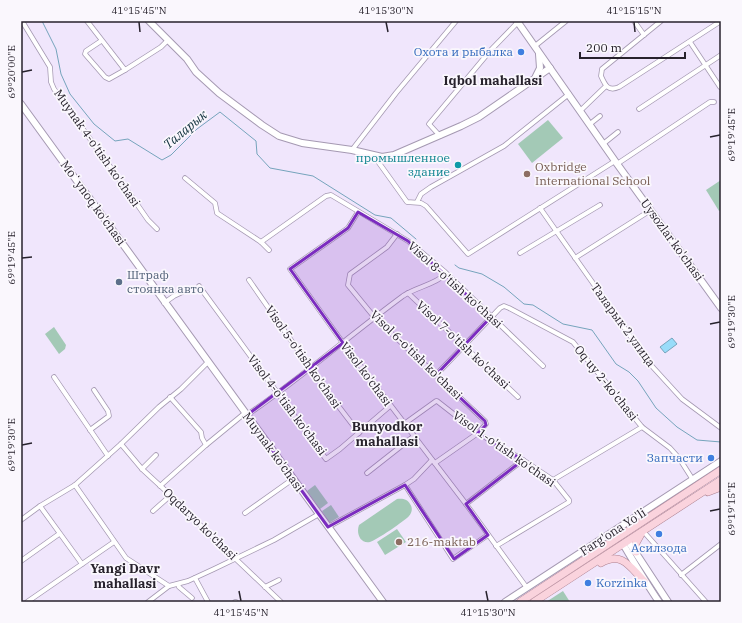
<svg xmlns="http://www.w3.org/2000/svg" width="742" height="623" font-family="'IBM Plex Serif',serif">
<rect width="100%" height="100%" fill="#f0e6fc"/>
<g fill="#a3c9b6">
<path d="M548 120 563 138 532 163 518 144Z"/>
<path d="M721 180V210L719 211 706 190Z"/>
<path d="M54 327 66 345 65 349 59 354 45 334Z"/>
<path d="M315 485 328 503 320 509 307 491Z"/>
<path d="M397 499C402 498 408 499 410 504 413 508 412 513 409 516 406 520 375 541 370 542 360 544 356 533 359 525Z"/>
<path d="M331 505 339 517 329 523 322 511Z"/>
<path d="M397 529 406 542 385 555 377 542Z"/>
<path d="M563 591 570 602H546Z"/>
</g>
<path fill="#98dcf9" stroke="#76a4bc" d="M672 338 677 344 665 353 660 347Z"/>
<g fill="none" stroke-linecap="round" stroke-linejoin="round">
<g stroke="#76a4bc" stroke-width="1">
<path d="M42 21 56 49 61 74 70 94 94 124 115 141 128 139 162 160 171 155 197 129 220 112 256 141 257 154 270 168 313 176 375 215 391 218 416 239"/>
<path d="M455 265 459 268 482 274 504 287 524 304 533 305 563 324 592 330 616 364 629 372 638 381 656 408 677 427 697 440 721 442"/>
</g>
<g stroke="#a599b2" stroke-width="5.5">
<g id="street">
<path d="M22 21 50 67 51 82 54 89 132 197 148 220 157 229"/>
<path d="M87 21 125 70 161 47 167 41"/>
<path d="M634 21 644 35"/>
<path d="M661 21 602 69 601 76C605 85 608 92 619 87L721 21"/>
<path d="M101 41 86 51 85 54 105 77 109 79 125 70"/>
<path d="M690 42 720 87 721 86"/>
<path d="M535 46 566 21"/>
<path d="M639 109 721 55"/>
<path d="M580 111 606 86"/>
<path d="M590 124 600 116"/>
<path d="M440 136 429 124 490 51 518 22"/>
<path d="M603 144 618 132"/>
<path d="M352 150 396 93 456 21"/>
<path d="M374 156 407 202 421 203 426 206 468 254 615 161"/>
<path d="M617 164 710 102H714"/>
<path d="M185 178 215 203 217 213 261 242 269 250"/>
<path d="M417 202 421 194 431 187 504 146 569 94"/>
<path d="M540 208 650 364 682 399 721 428"/>
<path d="M358 212 348 228 290 269 343 343 466 504 527 588"/>
<path d="M397 234 387 247 350 274 348 285 375 318 485 421 486 424 478 433 435 463"/>
<path d="M261 242 326 196 331 195 408 241 444 271 543 366"/>
<path d="M520 253 600 205"/>
<path d="M575 258 651 210"/>
<path d="M249 280 323 386 359 433"/>
<path d="M199 286 326 459 340 449 390 406"/>
<path d="M408 293 518 397"/>
<path d="M164 303 174 296 189 289"/>
<path d="M436 375 500 308 504 306 509 308 573 342 642 427 670 448 679 458 693 480"/>
<path d="M54 377 108 456"/>
<path d="M170 397 201 432 202 438 206 445"/>
<path d="M247 415C301 378 350 335 403 296 416 287 434 285 446 274"/>
<path d="M404 424 436 401H437L478 433 523 460 553 480 569 500V502L496 546"/>
<path d="M90 430 109 416 108 411 94 390"/>
<path d="M121 444 142 469 180 504 198 523 281 602"/>
<path d="M142 469 156 455"/>
<path d="M367 473 414 436"/>
<path d="M553 480 642 427"/>
<path d="M75 485 126 558 169 586 188 581 214 569 274 540 319 514"/>
<path d="M405 485 453 559 488 535"/>
<path d="M160 486 206 445 245 413"/>
<path d="M466 504 523 460"/>
<path d="M40 506 82 564"/>
<path d="M153 511 171 495"/>
<path d="M245 513 293 479"/>
<path d="M21 520 40 506 75 485 121 444 159 407 181 389 208 362"/>
<path d="M328 527 405 485 414 479 432 460"/>
<path d="M643 531 706 602"/>
<path d="M21 561 59 534"/>
<path d="M681 575 721 544"/>
<path d="M195 578 208 602"/>
<path d="M178 584 179 587 192 598"/>
<path d="M265 587 279 580"/>
<path d="M27 602 114 542"/>
<path d="M148 602 169 586"/>
<path d="M235 602H236"/>
</g>
</g>
<g stroke="#a599b2" stroke-width="8">
<g id="secondary">
<path d="M149 21 187 59 196 72 219 93 262 125 279 136 302 143 352 150 382 157 394 155 461 126 479 117 550 68"/>
<path d="M517 21 615 161 721 308"/>
<path d="M536 76 540 68 539 54"/>
<path d="M21 104 383 602"/>
<path d="M628 541 668 602"/>
<path d="M623 544C635 564 646 583 659 602"/>
<path d="M505 602 721 461"/>
</g>
</g>
<g stroke="#ae8291" stroke-width="8">
<g id="primary">
<path d="M708 492 721 487"/>
<path d="M636 552V543L641 534"/>
<path d="M601 563C622 551 630 567 644 581"/>
<path d="M520 602 721 470"/>
<path d="M534 602 721 480"/>
</g>
</g>
<use href="#street" stroke="#fff" stroke-width="4"/>
<use href="#secondary" stroke="#fff" stroke-width="6"/>
<use href="#primary" stroke="#fad3dd" stroke-width="7"/>
</g>
<path fill="#7b2cbf" fill-opacity="0.2" stroke="#7b2cbf" stroke-width="3" stroke-linejoin="round" d="M358 212 408 241 491 317 436 375 485 421 486 425 478 433 523 460 466 504 488 535 454 559 405 485 328 527 247 415 343 343 290 269 348 228Z"/>
<path fill="none" stroke="#27222c" stroke-width="1.5" d="M139 22 140 32M386 22 388 32M634 22 635 32M22 72 32 70M710 137 720 135M22 258 32 257M710 324 720 322M22 445 32 443M710 511 720 509M239 591 241 601M486 591 488 601"/>
<g fill="#3f7fe0" stroke="#faf7fd" stroke-width="1.5">
<circle cx="521" cy="52" r="4"/>
<circle cx="711" cy="458" r="4"/>
<circle cx="659" cy="534" r="4"/>
<circle cx="588" cy="583" r="4"/>
</g>
<circle fill="#0f9aa8" stroke="#faf7fd" stroke-width="1.5" cx="458" cy="165" r="4"/>
<g fill="#8d6e63" stroke="#faf7fd" stroke-width="1.5">
<circle cx="527" cy="174" r="4"/>
<circle cx="399" cy="542" r="4"/>
</g>
<circle fill="#5c6f8a" stroke="#faf7fd" stroke-width="1.5" cx="119" cy="282" r="4"/>
<g text-anchor="middle" stroke-width="3.5" stroke-linejoin="round" paint-order="stroke">
<g font-size="12" fill="#366cbe" stroke="#faf7fd" text-anchor="end">
<text x="513" y="56">Охота и рыбалка</text>
<text x="703" y="462">Запчасти</text>
<text x="659" y="552" text-anchor="middle">Асилзода</text>
<text x="596" y="587" text-anchor="start">Korzinka</text>
</g>
<g font-size="12" fill="#27222c" stroke="#faf7fd">
<text transform="translate(97 148) rotate(55)" y="4">Muynak 4-o'tish ko'chasi</text>
<text transform="translate(93 203) rotate(54)" y="4">Moʻynoq ko'chasi</text>
<text transform="translate(672 240) rotate(54)" y="4">Uysozlar ko'chasi</text>
<text transform="translate(455 285) rotate(42)" y="4">Visol 8-o'tish ko'chasi</text>
<text transform="translate(623 325) rotate(54)" y="4">Таларык 2 улица</text>
<text transform="translate(463 345) rotate(43)" y="4">Visol 7-o'tish ko'chasi</text>
<text transform="translate(416 355) rotate(44)" y="4">Visol 6-o'tish ko'chasi</text>
<text transform="translate(303 357) rotate(55)" y="4">Visol 5-o'tish ko'chasi</text>
<text transform="translate(366 374) rotate(53)" y="4">Visol ko'chasi</text>
<text transform="translate(606 383) rotate(51)" y="4">Oq uy 2-ko'chasi</text>
<text transform="translate(287 405) rotate(53)" y="4">Visol 4-o'tish ko'chasi</text>
<text transform="translate(504 449) rotate(35)" y="4">Visol 1-o'tish ko'chasi</text>
<text transform="translate(273 452) rotate(54)" y="4">Muynak ko'chasi</text>
<text transform="translate(200 524) rotate(44)" y="4">Oqdaryo ko'chasi</text>
<text transform="translate(613 532) rotate(-33)" y="4">Farg'ona Yo'li</text>
</g>
<g font-size="12" fill="#0d838f" stroke="#faf7fd" text-anchor="end">
<text x="450" y="162">промышленное<tspan x="450" dy="14">здание</tspan></text>
</g>
<g font-size="12" fill="#785e54" stroke="#faf7fd" text-anchor="start">
<text x="535" y="171">Oxbridge<tspan x="535" dy="14">International School</tspan></text>
<text x="407" y="546">216-maktab</text>
</g>
<g font-size="12" fill="#4e5e75" stroke="#faf7fd" text-anchor="start">
<text x="127" y="279">Штраф<tspan x="127" dy="14">стоянка авто</tspan></text>
</g>
<g font-size="13" font-weight="bold" fill="#27222c" stroke="#faf7fd">
<text x="493" y="85">Iqbol mahallasi</text>
<text x="387" y="431">Bunyodkor<tspan x="387" dy="15">mahallasi</tspan></text>
<text x="125" y="573">Yangi Davr<tspan x="125" dy="15">mahallasi</tspan></text>
</g>
<g font-size="13" font-style="italic" fill="#0f303c" stroke="#faf7fd">
<text transform="translate(185 129) rotate(-40)" y="5">Таларык</text>
</g>
</g>
<rect width="742" height="623" fill="none" stroke="#faf7fd" stroke-width="44"/>
<path d="M580 52v6h105v-6" fill="none" stroke="#27222c" stroke-width="2"/>
<text x="586" y="52" font-size="12" fill="#27222c" stroke="#faf7fd" stroke-width="3" paint-order="stroke">200 m</text>
<rect x="22" y="22" width="698" height="579" fill="none" stroke="#27222c" stroke-width="1.5"/>
<g font-size="10" text-anchor="middle" fill="#27222c">
<text x="139" y="14">41°15'45"N</text>
<text x="386" y="14">41°15'30"N</text>
<text x="634" y="14">41°15'15"N</text>
<text transform="translate(11 72) rotate(-90)" y="4">69°20'00"E</text>
<text transform="translate(731 135) rotate(-90)" y="4">69°19'45"E</text>
<text transform="translate(11 258) rotate(-90)" y="4">69°19'45"E</text>
<text transform="translate(731 322) rotate(-90)" y="4">69°19'30"E</text>
<text transform="translate(11 445) rotate(-90)" y="4">69°19'30"E</text>
<text transform="translate(731 509) rotate(-90)" y="4">69°19'15"E</text>
<text x="241" y="616">41°15'45"N</text>
<text x="488" y="616">41°15'30"N</text>
</g>
</svg>
